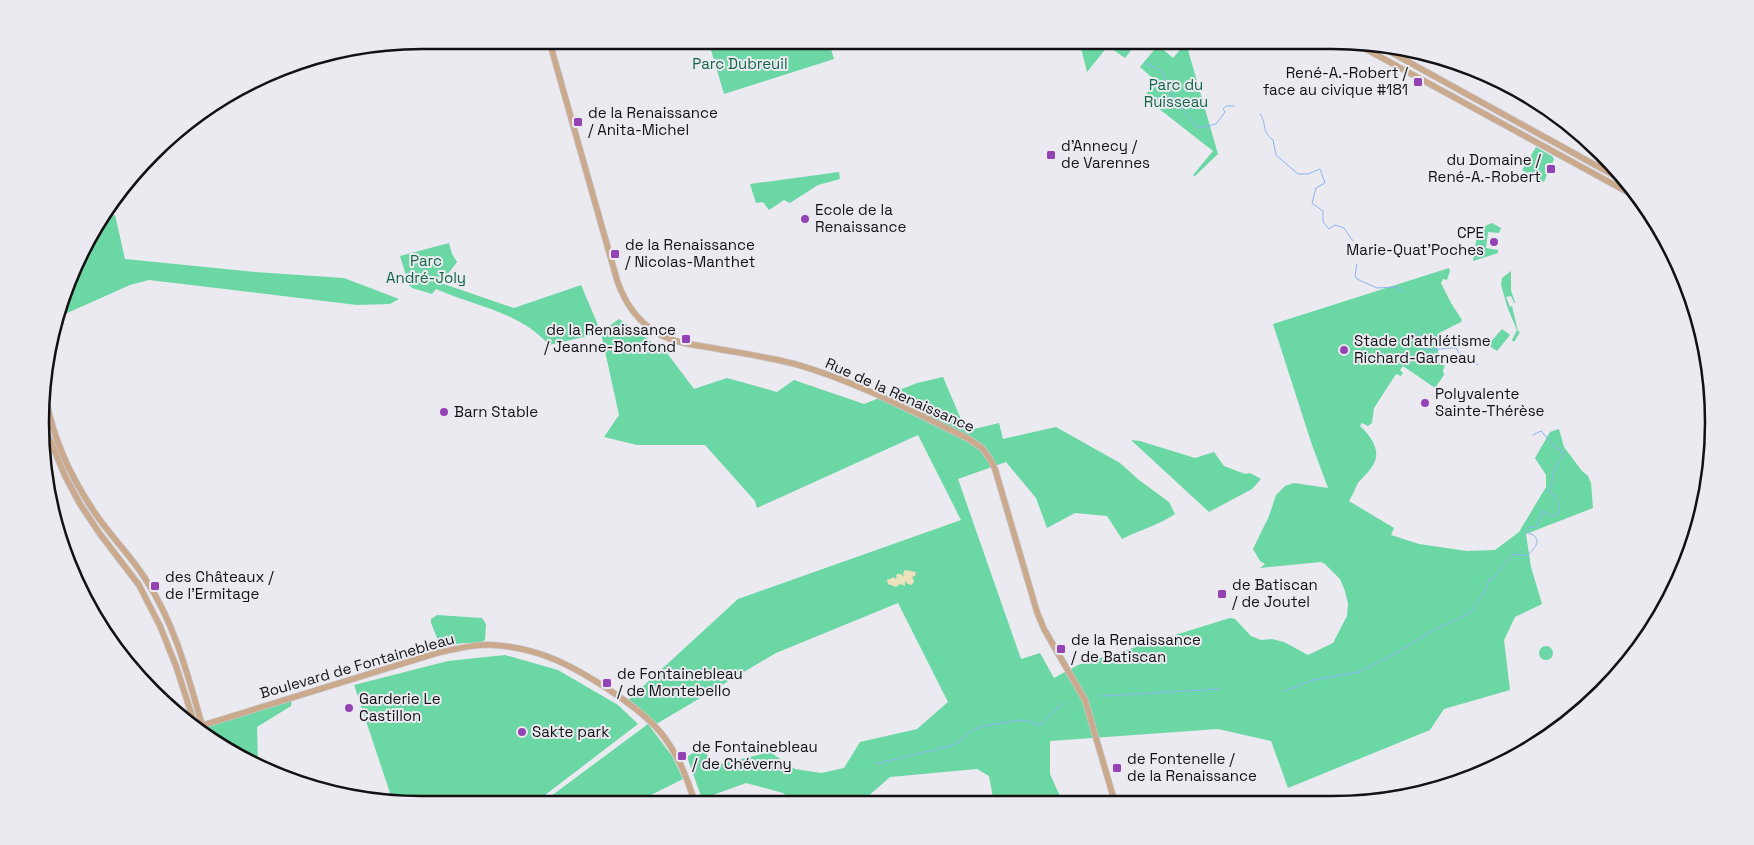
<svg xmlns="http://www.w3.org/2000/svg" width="1754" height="845" font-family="'Space Grotesk',sans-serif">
<rect width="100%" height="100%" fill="#eaeaf0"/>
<g fill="#6bd7a5">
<path d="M708 40H828L834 59 724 94Z"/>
<path d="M1079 40H1121L1132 49 1125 58 1108 46 1087 72Z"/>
<path d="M1186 43 1218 154 1195 176 1193 175 1213 151 1144 97 1156 81 1140 67 1158 45 1173 58Z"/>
<path d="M1536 147 1552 156 1554 159 1550 170 1549 169 1544 182 1522 170Z"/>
<path d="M839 172 840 179 818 185 790 203 784 200 769 210 763 202 756 203 750 184Z"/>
<path d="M115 215 125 259 255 272 344 278 399 299 390 304 357 305 149 280 130 285 56 318 69 276 100 219Z"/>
<path d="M1492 223 1501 228 1499 233 1488 232 1486 248 1498 250V253L1473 261 1478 229Z"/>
<path d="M449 243 452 254 457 262 441 283 514 308 581 285 601 332 619 319 667 353 694 389 727 378 777 392 794 380 864 404 917 383 943 377 966 431 999 423 1003 439 1056 427 1120 463 1139 480 1169 502 1175 514C1159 525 1140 530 1122 539L1107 516 1075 513 1047 528 1036 498 1006 462 958 479 1021 659 1040 653 1054 678 1078 665 1230 618 1235 619 1251 636 1261 640 1272 639 1284 642 1308 655 1333 643 1347 616 1348 604 1345 591 1340 579 1325 564 1321 562 1260 568 1265 564 1260 561 1253 549 1269 516 1276 495 1285 486 1294 483 1328 488 1312 445 1273 324 1449 268 1450 271 1447 280 1443 279 1441 283 1451 303 1462 320 1461 322 1441 332 1437 336 1439 363 1445 366 1443 370 1444 375 1435 388 1403 366 1400 370 1403 373 1401 376 1396 374 1374 408 1372 423 1368 426 1362 423 1360 426C1369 434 1380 448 1375 461 1372 469 1364 476 1358 483 1355 488 1353 495 1349 501L1394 528 1391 535 1419 544 1467 551 1495 550 1519 532 1546 487V475L1535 458 1550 432 1559 429 1564 447 1582 471 1588 476 1591 483 1593 508 1526 534 1531 567 1542 604 1515 617 1504 640 1510 690 1444 709 1430 730 1288 788 1271 741 1218 729 1050 741V774L1063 803H994L989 776 977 769 890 777 865 799 863 803 797 804 783 793 746 783 702 799 687 757 703 746 712 766 770 752 795 769 821 773 844 768 860 742 917 729 948 702 898 603 776 653 653 726 626 702 738 599 961 520 918 435 757 508 755 501 705 445H637L604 437 619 415 601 333 549 345C521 312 474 306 436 289L432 294 412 288 409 285 400 256Z"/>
<path d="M1511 271V290L1515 303H1514L1511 296 1506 297 1510 307 1512 306 1518 331 1520 332 1514 342 1512 340 1517 330 1508 309 1501 285 1502 278Z"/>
<path d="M1502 329 1510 335 1497 351 1488 345Z"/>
<path d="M1710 378 1714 420 1706 417 1704 414Z"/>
<path d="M1131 440 1140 441 1195 458 1214 452 1224 466 1245 474 1250 473 1261 479 1252 489 1209 512Z"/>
<path d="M437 615 482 618 486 624 485 640 480 643H463L443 646 440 645 431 623V619Z"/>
<circle cx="1546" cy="653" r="7"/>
<path d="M505 655 558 670 618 705 638 724 532 805H422L393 802 354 685 448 661Z"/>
<path d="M292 698 291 706 257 727 258 765 195 725Z"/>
<path d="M648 724 672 756 683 779 633 804 539 805Z"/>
</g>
<path fill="#ebe1bc" d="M905 570 916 572 915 576 912 577 914 581 912 585 908 584 905 581V586L900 584 896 587 888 584 887 580 894 577 895 579 897 578 896 576 897 574H901L904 577 903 573Z"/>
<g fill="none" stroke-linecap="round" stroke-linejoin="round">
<g stroke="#8bb3f2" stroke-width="1">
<path d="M1104 40 1127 51"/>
<path d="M1145 63 1160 70 1165 76 1167 89 1198 128 1216 124 1225 112 1223 109 1226 106H1234"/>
<path d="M1260 114C1268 125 1260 130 1273 140L1276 155 1298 174H1308L1320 169 1325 183 1316 188 1312 203 1323 211V222L1329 229 1335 225 1344 228 1353 241"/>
<path d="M1357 264 1355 276 1357 279 1377 288 1397 287 1403 293"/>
<path d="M1416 331 1419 335 1424 349C1434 352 1445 347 1456 348L1464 361 1473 362 1478 365"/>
<path d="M1285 691 1313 680 1359 672 1393 655 1432 631 1470 613 1485 591 1489 580 1493 578 1513 554 1526 556C1532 551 1543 542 1533 535 1530 534 1528 533 1526 531L1529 527H1536L1540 518 1542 511 1553 516 1558 514 1559 503 1549 490C1555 481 1550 479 1554 471 1556 464 1562 459 1565 453L1554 446 1541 431 1533 435"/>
<path d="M1102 696 1220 689"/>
<path d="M876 764 946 747 957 743 971 731 983 726 1023 720 1040 725 1064 702"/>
</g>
<g stroke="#c7c7cd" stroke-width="7">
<g id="minor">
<path d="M549 40 617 280C625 304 638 323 661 335 676 343 695 345 713 348 740 353 768 357 795 364 855 381 911 411 967 438L982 448 990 459 995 469 1037 612 1044 629 1085 700 1115 803"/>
<path d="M1353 42 1642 200"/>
<path d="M1376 44 1626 182"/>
<path d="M46 399C53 437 70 475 91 507 107 533 130 554 146 580 175 624 188 676 202 725"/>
<path d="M45 428 65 476 80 504 100 534 139 585 160 626 176 666 195 725"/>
<path d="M197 727 437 653C455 649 474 644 493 645 539 648 571 665 608 689 627 702 646 715 661 733 677 753 688 779 695 804"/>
</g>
</g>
<use href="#minor" stroke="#cba98c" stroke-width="5.5"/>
</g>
<g fill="#9343b3" stroke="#eaeaf0" stroke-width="2">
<rect x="1413" y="77" width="10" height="10" rx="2.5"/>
<rect x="573" y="117" width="10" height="10" rx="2.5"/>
<rect x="1046" y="150" width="10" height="10" rx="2.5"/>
<rect x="1546" y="164" width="10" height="10" rx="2.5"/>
<circle cx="805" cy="219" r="5"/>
<circle cx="1494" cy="242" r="5"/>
<rect x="610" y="249" width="10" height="10" rx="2.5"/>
<rect x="681" y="334" width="10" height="10" rx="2.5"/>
<circle cx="1344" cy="350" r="5"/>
<circle cx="1425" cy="403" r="5"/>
<circle cx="444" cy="412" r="5"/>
<rect x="150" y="581" width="10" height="10" rx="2.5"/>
<rect x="1217" y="589" width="10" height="10" rx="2.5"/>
<rect x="1056" y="644" width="10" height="10" rx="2.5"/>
<rect x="602" y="678" width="10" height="10" rx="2.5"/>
<circle cx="349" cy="708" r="5"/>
<circle cx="522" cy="732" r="5"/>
<rect x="677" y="751" width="10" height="10" rx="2.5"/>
<rect x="1112" y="763" width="10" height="10" rx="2.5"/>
</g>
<g text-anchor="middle" stroke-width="4" stroke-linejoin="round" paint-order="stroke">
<g font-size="15" fill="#126646" stroke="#eaeaf0">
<text x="740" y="69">Parc Dubreuil</text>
<text x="1176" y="90">Parc du<tspan x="1176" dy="17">Ruisseau</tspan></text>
<text x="426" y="266">Parc<tspan x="426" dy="17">André-Joly</tspan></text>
</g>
<g font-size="15" fill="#121214" stroke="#eaeaf0" text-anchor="start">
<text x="1408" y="78" text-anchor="end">René-A.-Robert /<tspan x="1408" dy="17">face au civique #181</tspan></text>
<text x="588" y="118">de la Renaissance<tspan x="588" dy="17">/ Anita-Michel</tspan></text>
<text x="1061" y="151">d'Annecy /<tspan x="1061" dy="17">de Varennes</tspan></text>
<text x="1541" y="165" text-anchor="end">du Domaine /<tspan x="1541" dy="17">René-A.-Robert</tspan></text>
<text x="815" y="215">Ecole de la<tspan x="815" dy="17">Renaissance</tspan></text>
<text x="1484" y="238" text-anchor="end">CPE<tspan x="1484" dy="17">Marie-Quat'Poches</tspan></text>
<text x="625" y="250">de la Renaissance<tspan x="625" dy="17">/ Nicolas-Manthet</tspan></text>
<text x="676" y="335" text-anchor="end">de la Renaissance<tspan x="676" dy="17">/ Jeanne-Bonfond</tspan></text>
<text x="1354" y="346">Stade d'athlétisme<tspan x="1354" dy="17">Richard-Garneau</tspan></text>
<text x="1435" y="399">Polyvalente<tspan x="1435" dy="17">Sainte-Thérèse</tspan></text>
<text x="454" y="417">Barn Stable</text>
<text x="165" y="582">des Châteaux /<tspan x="165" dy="17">de l'Ermitage</tspan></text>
<text x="1232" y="590">de Batiscan<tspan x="1232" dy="17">/ de Joutel</tspan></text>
<text x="1071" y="645">de la Renaissance<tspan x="1071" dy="17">/ de Batiscan</tspan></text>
<text x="617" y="679">de Fontainebleau<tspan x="617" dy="17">/ de Montebello</tspan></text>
<text x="359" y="704">Garderie Le<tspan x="359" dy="17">Castillon</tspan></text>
<text x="532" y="737">Sakte park</text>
<text x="692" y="752">de Fontainebleau<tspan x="692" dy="17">/ de Chéverny</tspan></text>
<text x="1127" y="764">de Fontenelle /<tspan x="1127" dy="17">de la Renaissance</tspan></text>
</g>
<g font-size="15" fill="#121214" stroke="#eaeaf0">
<text transform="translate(900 395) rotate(24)" y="5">Rue de la Renaissance</text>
<text transform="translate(357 666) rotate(-16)" y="5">Boulevard de Fontainebleau</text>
</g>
</g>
<path d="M0 0H1754V845H0ZM422 49H1332A373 373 0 0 1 1705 422V423A373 373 0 0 1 1332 796H422A373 373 0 0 1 49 423V422A373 373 0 0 1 422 49Z" fill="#eaeaf0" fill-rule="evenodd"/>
<path fill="none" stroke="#121214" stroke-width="2.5" d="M422 49H1332A373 373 0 0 1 1705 422V423A373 373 0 0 1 1332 796H422A373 373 0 0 1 49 423V422A373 373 0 0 1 422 49Z"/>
</svg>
